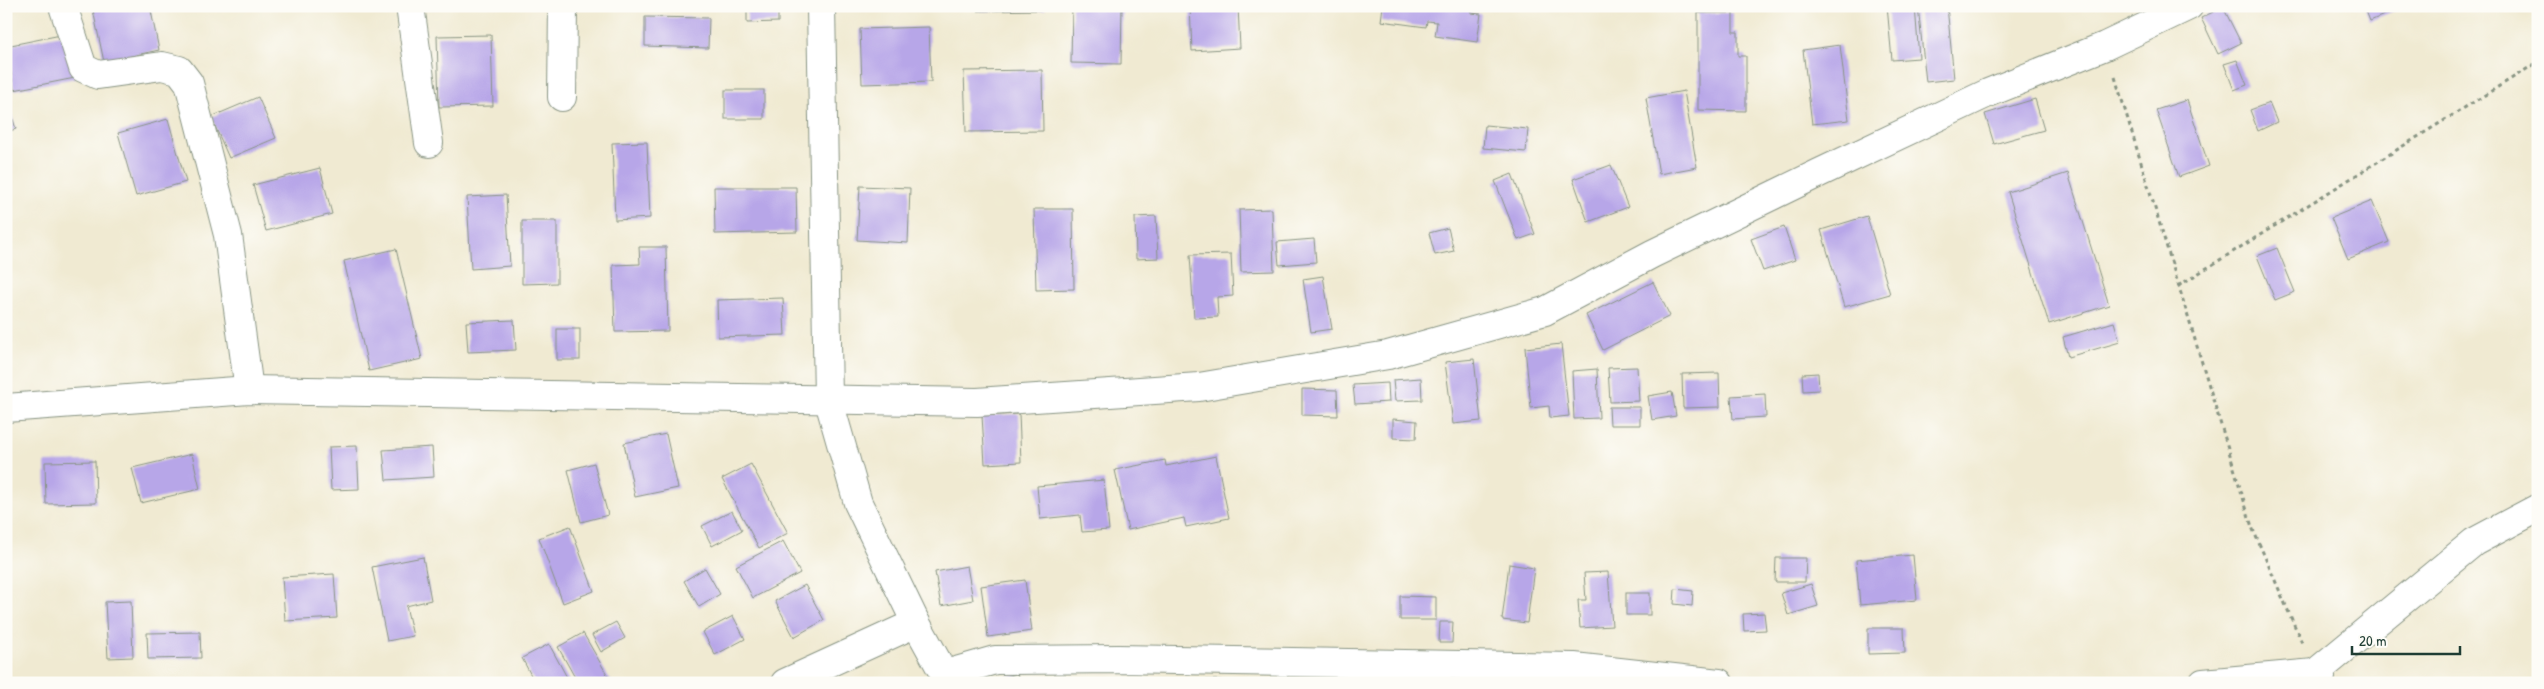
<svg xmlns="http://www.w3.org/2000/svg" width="2544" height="689" font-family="'Patrick Hand',sans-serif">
<rect width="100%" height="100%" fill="#fdfcf7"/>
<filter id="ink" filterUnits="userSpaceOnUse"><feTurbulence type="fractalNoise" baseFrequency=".02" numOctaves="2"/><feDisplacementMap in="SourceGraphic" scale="10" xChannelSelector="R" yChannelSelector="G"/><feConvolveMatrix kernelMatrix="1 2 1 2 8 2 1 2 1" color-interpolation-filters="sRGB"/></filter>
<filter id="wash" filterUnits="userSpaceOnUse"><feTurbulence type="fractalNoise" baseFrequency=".0096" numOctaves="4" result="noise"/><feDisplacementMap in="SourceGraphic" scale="20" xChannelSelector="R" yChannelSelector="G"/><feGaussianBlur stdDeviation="1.12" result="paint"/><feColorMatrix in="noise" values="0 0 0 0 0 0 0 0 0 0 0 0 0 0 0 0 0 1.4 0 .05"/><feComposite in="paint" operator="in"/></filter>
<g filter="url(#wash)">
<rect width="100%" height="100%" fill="#f0ead2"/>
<g id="blocks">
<g fill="#b7a6e8">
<path d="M109 6H150L159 50 104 62 93 10Z"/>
<path d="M747 6H778V22L747 23Z"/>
<path d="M978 6H1045V10L978 11Z"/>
<path d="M1072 6H1122L1121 64 1071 63Z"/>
<path d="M1190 6H1238L1240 48 1192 51Z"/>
<path d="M1383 6H1472L1471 13 1481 14 1477 42 1435 36 1437 22 1427 21 1426 27 1381 21Z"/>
<path d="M1887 6H1915L1919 58 1892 60Z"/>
<path d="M1918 6H1947L1954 79 1926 82Z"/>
<path d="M2364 6H2405L2370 21Z"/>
<path d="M2223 7 2241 43 2218 54 2201 18Z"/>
<path d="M1698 13H1733V32H1738V56H1746V111L1698 110Z"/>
<path d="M645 17 709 18 708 48 645 46Z"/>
<path d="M929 27 931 82 862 84 860 29Z"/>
<path d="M66 34 75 78 14 90 6 46Z"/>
<path d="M491 35 493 106 439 107 437 36Z"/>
<path d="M1840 45 1849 120 1812 124 1803 50Z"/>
<path d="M2237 60 2247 85 2234 90 2224 64Z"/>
<path d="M1042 70 1043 131 966 132 964 71Z"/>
<rect x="725" y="90" width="39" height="29"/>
<path d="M1684 91 1697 167 1659 174 1646 98Z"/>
<path d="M6 97 16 129 6 132Z"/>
<path d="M258 97 276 138 229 158 211 117Z"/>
<path d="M2035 99 2044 130 1994 144 1985 114Z"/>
<path d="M2187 100 2209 166 2179 177 2156 110Z"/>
<path d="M2269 103 2277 122 2258 131 2250 110Z"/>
<path d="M168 119 186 182 136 196 118 133Z"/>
<path d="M1485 125 1528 129 1526 152 1483 148Z"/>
<path d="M647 142 650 218 615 220 612 143Z"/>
<path d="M1611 165 1628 207 1588 222 1573 179Z"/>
<path d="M320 168 332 214 266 231 253 185Z"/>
<path d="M2068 173 2109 305 2049 324 2008 192Z"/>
<path d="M1512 174 1535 234 1518 240 1495 181Z"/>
<path d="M860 186 910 188 908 243 857 240Z"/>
<path d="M714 187H796L797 232 715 234Z"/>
<path d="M506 195 510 266 471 269 467 197Z"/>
<path d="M2372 201 2389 242 2348 259 2331 218Z"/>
<path d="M1034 209H1073L1074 289 1036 290Z"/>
<path d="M1272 209 1274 271 1241 272 1239 210Z"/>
<path d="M1156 216 1158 258 1136 259 1135 217Z"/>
<path d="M1867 216 1890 294 1844 307 1821 230Z"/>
<path d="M522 221H557V283L522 284Z"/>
<path d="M1784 227 1795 260 1763 271 1751 239Z"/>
<path d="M1448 228 1454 251 1435 255 1429 233Z"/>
<path d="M1314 239 1316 262 1279 265 1277 242Z"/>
<path d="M639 247H666L668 331 615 332 613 265 640 264Z"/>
<path d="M2277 248 2295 292 2275 300 2257 256Z"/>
<path d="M396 249 422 359 369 371 344 261Z"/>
<path d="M1231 254 1233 296 1217 297 1218 317 1194 318 1190 255Z"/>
<path d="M1323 276 1332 329 1311 332 1303 279Z"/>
<path d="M1653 282 1670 316 1603 350 1586 315Z"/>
<path d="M783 298 785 335 718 337 717 300Z"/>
<path d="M514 320 516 350 468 352 466 322Z"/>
<path d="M2114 322 2120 342 2068 357 2063 337Z"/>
<rect x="557" y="329" width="23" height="31"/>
<path d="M1561 344 1569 416 1550 418 1549 406 1531 408 1525 348Z"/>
<path d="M1474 359 1481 421 1453 424 1445 362Z"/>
<path d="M1637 367 1639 401 1610 402 1608 368Z"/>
<path d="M1597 369 1599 418 1574 419 1572 371Z"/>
<path d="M1719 373 1720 407 1683 408 1682 374Z"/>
<path d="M1818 373 1819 390 1803 391 1802 374Z"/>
<path d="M1421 378 1422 400 1395 401 1393 380Z"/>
<path d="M1388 383 1389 402 1355 404 1353 385Z"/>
<path d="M1302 389 1337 390 1338 416 1302 415Z"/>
<path d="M1672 392 1676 416 1652 420 1648 396Z"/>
<path d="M1765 394 1766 417 1733 419 1731 396Z"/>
<path d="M1609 407H1640V425H1610Z"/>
<path d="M1019 414 1021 462 985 464 982 416Z"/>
<path d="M1393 419 1417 421 1416 439 1393 438Z"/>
<path d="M666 434 678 488 635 497 624 443Z"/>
<path d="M357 446 359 489 331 490 329 447Z"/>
<path d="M432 447 434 477 386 480 383 450Z"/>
<path d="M192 454 200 489 141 503 132 468Z"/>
<path d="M1216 456 1229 518 1186 527 1184 518 1128 530 1115 470 1165 460 1166 466Z"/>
<path d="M95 461 96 503 46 504 45 462Z"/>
<path d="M594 463 608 515 581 522 568 470Z"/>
<path d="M751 464 788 533 759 548 722 479Z"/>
<path d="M1104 480 1109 530 1082 532 1080 515 1040 519 1037 486Z"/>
<path d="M732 511 742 530 712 546 702 526Z"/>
<path d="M570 526 594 591 563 603 539 538Z"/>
<path d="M783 541 800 573 753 598 736 566Z"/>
<path d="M1913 555 1917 600 1860 605 1856 560Z"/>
<path d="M423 557 431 600 406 606 413 636 387 641 372 567Z"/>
<path d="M1776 558H1806L1805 582H1775Z"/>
<path d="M1509 564 1534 568 1527 623 1502 620Z"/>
<path d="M967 566 973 600 941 606 935 572Z"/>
<path d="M705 568 720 594 699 607 684 581Z"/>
<path d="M1608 572 1612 626 1580 628 1578 600H1586L1584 573Z"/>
<path d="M334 574 337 618 285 621 282 577Z"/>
<path d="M1025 580 1032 631 988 637 981 586Z"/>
<path d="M1811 584 1818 606 1788 615 1781 593Z"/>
<path d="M805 585 824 620 794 637 775 601Z"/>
<path d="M1675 589 1693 591 1692 606 1674 604Z"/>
<rect x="1626" y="593" width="24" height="22"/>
<path d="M1400 596 1436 597V620H1400Z"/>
<path d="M131 601 133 657 108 658 105 602Z"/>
<path d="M1764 613 1766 630 1744 631 1743 614Z"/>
<path d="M733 616 745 639 715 655 703 632Z"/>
<path d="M616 622 625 638 601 652 592 635Z"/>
<path d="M1440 622H1453L1452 643H1439Z"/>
<path d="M1868 628H1904L1905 653 1868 654Z"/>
<path d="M200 632 201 658 148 659 147 633Z"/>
<path d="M583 633 612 683H578L558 647Z"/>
<path d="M549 644 570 683H535L522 658Z"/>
<path d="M1017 674 1020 683H992L991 681Z"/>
<path d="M1459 678V683H1423V680Z"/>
<rect x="1199" y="680" width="22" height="3"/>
</g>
</g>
</g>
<g filter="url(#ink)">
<use href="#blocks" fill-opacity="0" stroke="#889483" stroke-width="1"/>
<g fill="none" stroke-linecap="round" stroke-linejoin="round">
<g stroke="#889483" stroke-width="30">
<g id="minor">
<path d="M63 6 83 68 98 75 162 66 179 70 189 83 228 235 249 390"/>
<path d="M410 6 429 143"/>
<path d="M562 97 563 6"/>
<path d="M6 408 249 390 977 402 1199 387 1388 355 1545 311 1652 254 1819 173 1988 93 2105 46 2189 6"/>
<path d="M946 674 995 660 1118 659 1574 667 1719 683"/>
<path d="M785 683 916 623"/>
<path d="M2203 683 2315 673 2321 677"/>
<path d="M2303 683 2474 542 2538 508"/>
</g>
</g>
<g stroke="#889483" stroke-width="30">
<path id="secondary" d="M821 6 828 398 858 503 916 623 949 683"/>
</g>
<g stroke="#889483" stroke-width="3" stroke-dasharray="4 4" stroke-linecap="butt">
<path d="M2115 77 2252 527 2302 643"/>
<path d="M2178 286 2538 62"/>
</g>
<use href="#minor" stroke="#fff" stroke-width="28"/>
<use href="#secondary" stroke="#fff" stroke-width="28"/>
</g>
</g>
<rect width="2544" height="689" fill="none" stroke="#fdfcf7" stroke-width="25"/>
<path d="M2352 646v8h108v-8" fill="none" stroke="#1f3d34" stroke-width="2.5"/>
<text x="2359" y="646" font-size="15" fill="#1f3d34" stroke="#fdfcf7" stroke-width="4" paint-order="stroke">20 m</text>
</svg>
